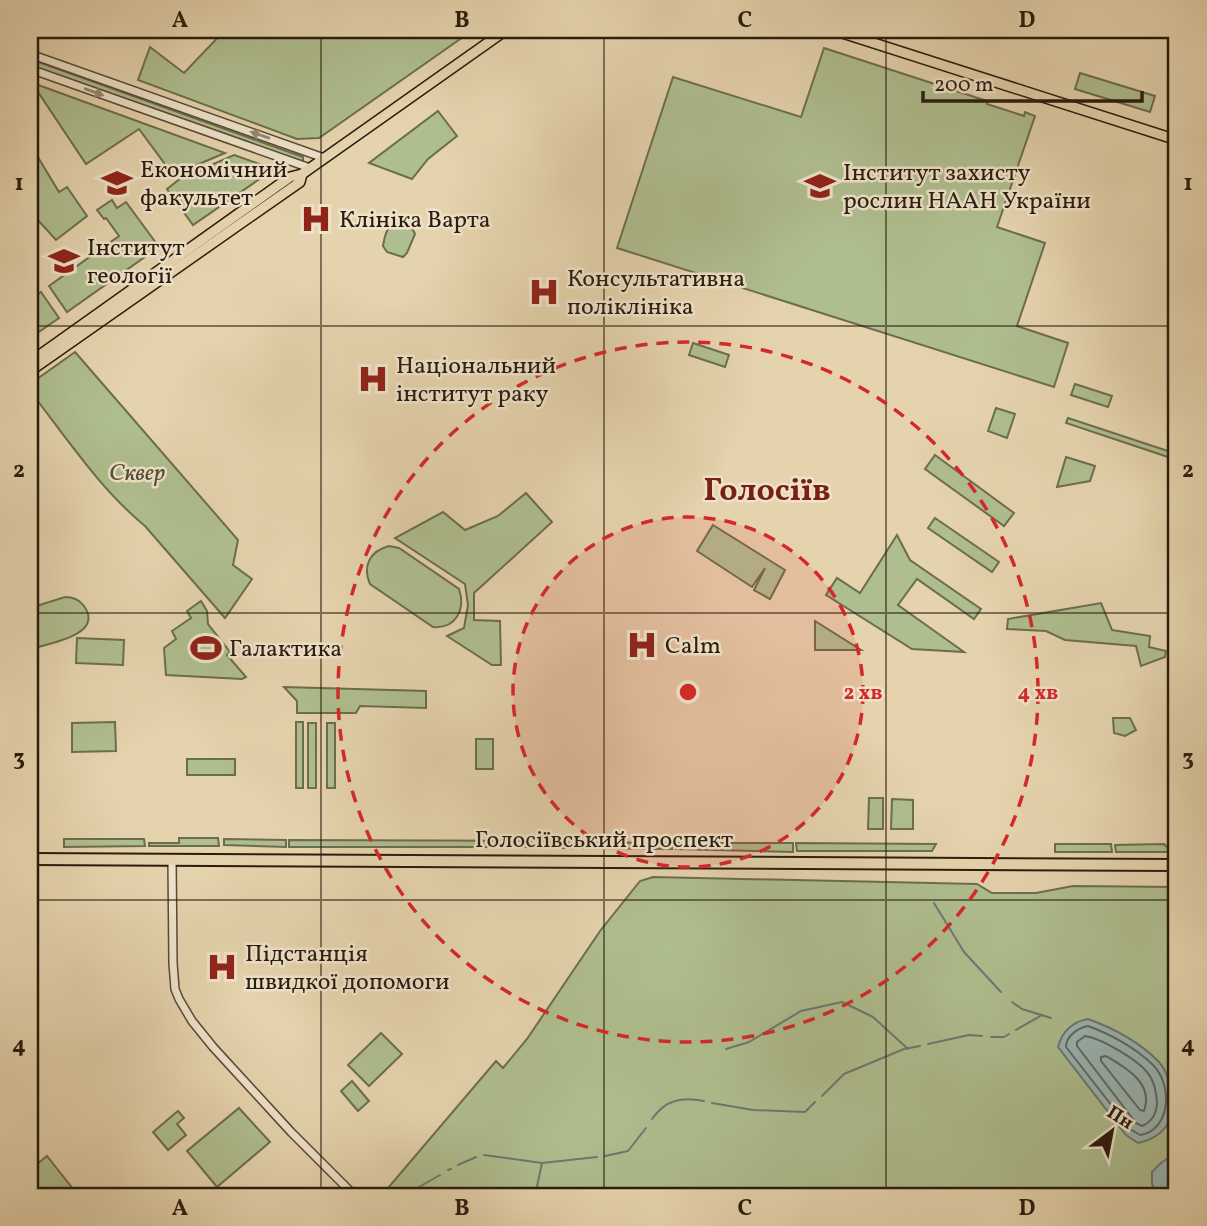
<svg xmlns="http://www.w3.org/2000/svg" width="1207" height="1226" font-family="Vollkorn,serif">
<rect width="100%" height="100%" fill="#e5d3ad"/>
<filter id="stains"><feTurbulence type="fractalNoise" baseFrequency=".00286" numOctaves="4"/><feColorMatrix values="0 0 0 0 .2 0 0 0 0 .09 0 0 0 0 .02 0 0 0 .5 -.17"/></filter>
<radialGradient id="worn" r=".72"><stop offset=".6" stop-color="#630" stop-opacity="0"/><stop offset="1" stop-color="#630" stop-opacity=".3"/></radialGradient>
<g fill="#afbe8f" stroke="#6c6d4e" stroke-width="2">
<path d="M225 30H473L319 138 297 139 138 80 150 47 184 73Z"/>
<path d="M824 48 987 101V104L1024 116 1025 112 1035 116 997 227 1045 243 1017 326 1068 343 1054 387 617 248 673 77 801 117Z"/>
<path d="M30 59 303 157V161L302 163 30 66Z"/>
<path d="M1080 73 1155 96 1150 112 1075 89Z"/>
<path d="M30 82 225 153 173 175 139 129 86 164 34 86 30 88Z"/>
<path d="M438 111 457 136 428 159 412 179 369 163Z"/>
<path d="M30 144 59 192 67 187 87 216 56 240 36 218 30 217Z"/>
<path d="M234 155 274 169 193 225 167 189 181 178Z"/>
<path d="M112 200 117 208 126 202 159 247 67 312 49 286 119 236 106 218 104 219 97 210Z"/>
<path d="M401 223 412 228 415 234 407 253 403 257 387 252 383 246C385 234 387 223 401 223Z"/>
<path d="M41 292 59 318 30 338V300Z"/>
<path d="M693 343 729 355 725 367 689 355Z"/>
<path d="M75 352 238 540 233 565 252 579 225 618 145 526C100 489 66 437 30 391V384Z"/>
<path d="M1075 384 1112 396 1108 407 1071 395Z"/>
<path d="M996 408 1015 414 1007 438 988 431Z"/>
<path d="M1068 418 1177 454V460L1066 423Z"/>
<path d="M935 455 1014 513 1004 526 925 469Z"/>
<path d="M1066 457 1095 466 1090 481 1057 487Z"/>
<path d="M526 493 552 522 474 593V620L500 621 501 665H492L447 636 464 628 468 605 465 584 395 538 443 512 465 530 498 516Z"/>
<path d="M935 518 999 562 992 572 928 528Z"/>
<path d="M713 525 785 570 770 599 754 590 765 568 752 587 697 551Z"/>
<path d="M897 535 910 560 981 609 974 619 917 579 898 605 964 652 912 649 826 595 837 578 860 593Z"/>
<path d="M389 546 399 548 459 589C466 609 456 629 433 627L370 584C362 566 370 551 389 546Z"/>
<path d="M65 597C72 597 79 599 84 606 105 635 48 644 30 649V608Z"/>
<path d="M201 601 207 611 208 624 230 652 227 655 246 677 242 679 166 675 164 648 176 639 172 631 191 618 187 611Z"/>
<path d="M1101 603 1112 630 1150 636 1149 647 1166 651 1165 657 1141 666 1136 646 1065 640 1046 631 1007 629 1008 619Z"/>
<path d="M815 621 861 650H815Z"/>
<path d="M77 638 124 640 123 665 76 663Z"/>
<path d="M284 687 426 691V708L360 706 356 713H297V701Z"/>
<path d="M1113 718H1130L1136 730 1125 736 1114 733Z"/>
<path d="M115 722 116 751 72 752V723Z"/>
<rect x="296" y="722" width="7" height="66"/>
<rect x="308" y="723" width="8" height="65"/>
<rect x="327" y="723" width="8" height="65"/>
<rect x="476" y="739" width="17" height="30"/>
<rect x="187" y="759" width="48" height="16"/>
<path d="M869 798H883V829H868Z"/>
<path d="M892 799 913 800V829H891Z"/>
<path d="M179 838H218L219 846H149V843H179Z"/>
<path d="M64 839H144L145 846 64 847Z"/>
<path d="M224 839 286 840V847L224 845Z"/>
<path d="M289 840 560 841 561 847H289Z"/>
<path d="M563 842 672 843V849L563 848Z"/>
<path d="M676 843H793V852L676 849Z"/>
<path d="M796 843 936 844 932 851H797Z"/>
<path d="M1055 844H1111L1112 852H1055Z"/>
<path d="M1164 844 1172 852H1116L1115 845Z"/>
<path d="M653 877 977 884 992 893H1036L1073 886 1177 887V1196L382 1195 496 1061 503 1068 527 1039 600 931 640 881Z"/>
<path d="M381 1033 402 1054 369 1086 348 1065Z"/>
<path d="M352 1081 369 1101 358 1111 341 1091Z"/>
<path d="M239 1108 270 1142 217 1187 187 1151Z"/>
<path d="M178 1111 184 1118 177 1124 186 1135 168 1150 153 1132Z"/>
<path d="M47 1156 77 1194 75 1196 30 1195V1170Z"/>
</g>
<g fill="#99b6b4" stroke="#6c7872" stroke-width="2">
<path d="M1088 1019C1113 1028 1139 1042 1158 1061 1164 1067 1168 1077 1170 1085 1177 1115 1169 1136 1138 1143L1126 1135 1058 1047C1062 1032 1072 1022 1088 1019Z"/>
<path d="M1177 1153V1196H1158L1152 1184V1172L1162 1162Z"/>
</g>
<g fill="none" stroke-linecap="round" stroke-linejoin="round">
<g stroke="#616961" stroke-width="2">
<path d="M1088 1026C1110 1034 1136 1048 1153 1065 1173 1085 1171 1130 1140 1135L1130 1129 1066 1047C1066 1036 1078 1028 1088 1026Z"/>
<path d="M1085 1036C1101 1038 1136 1059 1147 1072 1154 1080 1157 1094 1157 1104 1156 1114 1152 1122 1142 1126L1136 1123 1077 1046V1042Z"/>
<path d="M1106 1056C1126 1068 1154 1083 1144 1111L1140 1110 1101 1061V1057Z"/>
</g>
<g stroke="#6c7872" stroke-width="2">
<path d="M934 903 964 952 1001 992"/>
<path d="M1012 1002 1022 1009 1051 1018"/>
<path d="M1016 1030 1042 1015"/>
<path d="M991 1037H1004L1009 1034"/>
<path d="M928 1044 969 1035 982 1036"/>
<path d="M726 1049 749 1042 801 1011 842 1002 873 1017 908 1049"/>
<path d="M822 1096 844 1074 904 1049 920 1046"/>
<path d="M712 1103 753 1110 805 1112 815 1102"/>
<path d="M652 1119C666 1099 682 1097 704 1101"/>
<path d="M484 1155 542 1163 597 1157"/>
<path d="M605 1156 628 1151 646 1128"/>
<path d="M458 1165 476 1157"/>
<path d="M448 1170 451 1169"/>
<path d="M419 1187 440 1175"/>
<path d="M535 1196 542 1163"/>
</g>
<g stroke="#584a36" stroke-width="10">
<g id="minor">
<path d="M30 54 324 158"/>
<path d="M30 69 310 168"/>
<path d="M172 859 173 963 175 989 179 999 192 1021 213 1047 291 1132 355 1196"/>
</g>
</g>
<g stroke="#291c0e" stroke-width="12">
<g id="major">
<path d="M833 30 1177 140"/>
<path d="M30 362 290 177 302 174 506 30"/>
<path d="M30 371 300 182 302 174"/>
</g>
</g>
<g stroke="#291c0e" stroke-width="14">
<path id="highway" d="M30 859 1177 865"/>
</g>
<use href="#minor" stroke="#eee2ca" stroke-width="7"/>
<use href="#major" stroke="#e5d3ad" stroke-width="9"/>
<use href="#highway" stroke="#e5d3ad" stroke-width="10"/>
</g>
<defs><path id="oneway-solid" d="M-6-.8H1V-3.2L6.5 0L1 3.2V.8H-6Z" transform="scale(1.75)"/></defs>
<g fill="#958975">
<use href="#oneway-solid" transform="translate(94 92) rotate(20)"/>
<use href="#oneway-solid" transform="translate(260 135) rotate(-161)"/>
</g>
<path fill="none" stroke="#291c0e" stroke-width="2" stroke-opacity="0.55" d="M321 30V1196M604 30V1196M886 30V1196M30 326H1177M30 613H1177M30 900H1177"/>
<circle cx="688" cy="692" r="175" fill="#d62828" fill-opacity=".12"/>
<g fill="none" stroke="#d62828" stroke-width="3.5" stroke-dasharray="12 9">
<circle cx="688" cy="692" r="175"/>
<circle cx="688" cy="692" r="350"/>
</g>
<defs>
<g id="university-bare" transform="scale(2.415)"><path d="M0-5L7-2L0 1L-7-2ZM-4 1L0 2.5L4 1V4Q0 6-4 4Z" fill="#8f2418" stroke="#eee2ca" stroke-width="2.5" paint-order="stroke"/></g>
<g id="hospital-bare" transform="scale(2.415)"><path d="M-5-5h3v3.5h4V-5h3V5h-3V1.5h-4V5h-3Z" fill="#8f2418" stroke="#eee2ca" stroke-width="2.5" paint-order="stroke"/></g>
<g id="stadium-bare" transform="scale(2.415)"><path d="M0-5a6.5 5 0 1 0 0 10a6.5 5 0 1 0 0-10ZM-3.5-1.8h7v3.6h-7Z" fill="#8f2418" stroke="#eee2ca" stroke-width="2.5" paint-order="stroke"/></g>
</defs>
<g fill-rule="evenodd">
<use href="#university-bare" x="117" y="183"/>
<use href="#university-bare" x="820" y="186"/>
<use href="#hospital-bare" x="316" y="219"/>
<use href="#university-bare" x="64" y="261"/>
<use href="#hospital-bare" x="544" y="292"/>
<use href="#hospital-bare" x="373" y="379"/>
<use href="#hospital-bare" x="642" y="645"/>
<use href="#stadium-bare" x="206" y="648"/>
<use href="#hospital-bare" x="222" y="967"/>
</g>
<g text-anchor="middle" stroke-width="5" stroke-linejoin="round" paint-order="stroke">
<g font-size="24" fill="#291c0e" stroke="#eee2ca" text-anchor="start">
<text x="140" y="177">Економічний<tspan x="140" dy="28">факультет</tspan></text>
<text x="843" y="180">Інститут захисту<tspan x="843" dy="28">рослин НААН України</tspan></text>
<text x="339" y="227">Клініка Варта</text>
<text x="87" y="255">Інститут<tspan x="87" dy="28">геології</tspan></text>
<text x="567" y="286">Консультативна<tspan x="567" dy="28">поліклініка</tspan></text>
<text x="396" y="373">Національний<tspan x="396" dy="28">інститут раку</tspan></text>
<text x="665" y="653">Calm</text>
<text x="229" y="656">Галактика</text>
<text x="245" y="961">Підстанція<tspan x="245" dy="28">швидкої допомоги</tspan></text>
</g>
<g font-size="24" font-style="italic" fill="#514d35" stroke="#eee2ca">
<text x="137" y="480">Сквер</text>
</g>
<g font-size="24" fill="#291c0e" stroke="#eee2ca">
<text x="604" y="847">Голосіївський проспект</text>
</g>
<g font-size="32" font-weight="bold" fill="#7a1f14" stroke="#eee2ca">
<text x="767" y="500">Голосіїв</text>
</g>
</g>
<circle cx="688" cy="692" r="10" fill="#d62828" stroke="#eee2ca" stroke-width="3.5"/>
<g font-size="21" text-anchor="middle" font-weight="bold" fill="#d62828" stroke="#eee2ca" stroke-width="5" stroke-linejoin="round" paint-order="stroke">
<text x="863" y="699">2 хв</text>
<text x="1038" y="699">4 хв</text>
</g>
<rect width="1207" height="1226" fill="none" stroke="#e5d3ad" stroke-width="77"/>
<g transform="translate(1112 1131) rotate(32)" stroke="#eee2ca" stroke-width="5" paint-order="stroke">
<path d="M0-5L12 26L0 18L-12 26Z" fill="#291c0e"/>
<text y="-10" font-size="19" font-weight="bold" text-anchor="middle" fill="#291c0e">Пн</text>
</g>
<path d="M923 91v10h219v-10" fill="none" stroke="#291c0e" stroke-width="3.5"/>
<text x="934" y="91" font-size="21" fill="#291c0e" stroke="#eee2ca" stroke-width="5" paint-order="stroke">200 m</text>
<rect x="38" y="38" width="1130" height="1150" fill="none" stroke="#291c0e" stroke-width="2.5"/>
<g font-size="23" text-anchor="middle" font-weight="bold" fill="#291c0e">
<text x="180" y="27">A</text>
<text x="462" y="27">B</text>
<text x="745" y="27">C</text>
<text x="1027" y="27">D</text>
<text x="19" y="190">1</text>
<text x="1188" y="190">1</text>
<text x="19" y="477">2</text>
<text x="1188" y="477">2</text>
<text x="19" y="765">3</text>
<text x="1188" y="765">3</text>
<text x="19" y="1052">4</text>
<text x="1188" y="1052">4</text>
<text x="180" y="1215">A</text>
<text x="462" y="1215">B</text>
<text x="745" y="1215">C</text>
<text x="1027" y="1215">D</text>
</g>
<rect width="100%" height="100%" filter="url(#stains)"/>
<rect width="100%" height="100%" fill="url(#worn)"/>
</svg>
